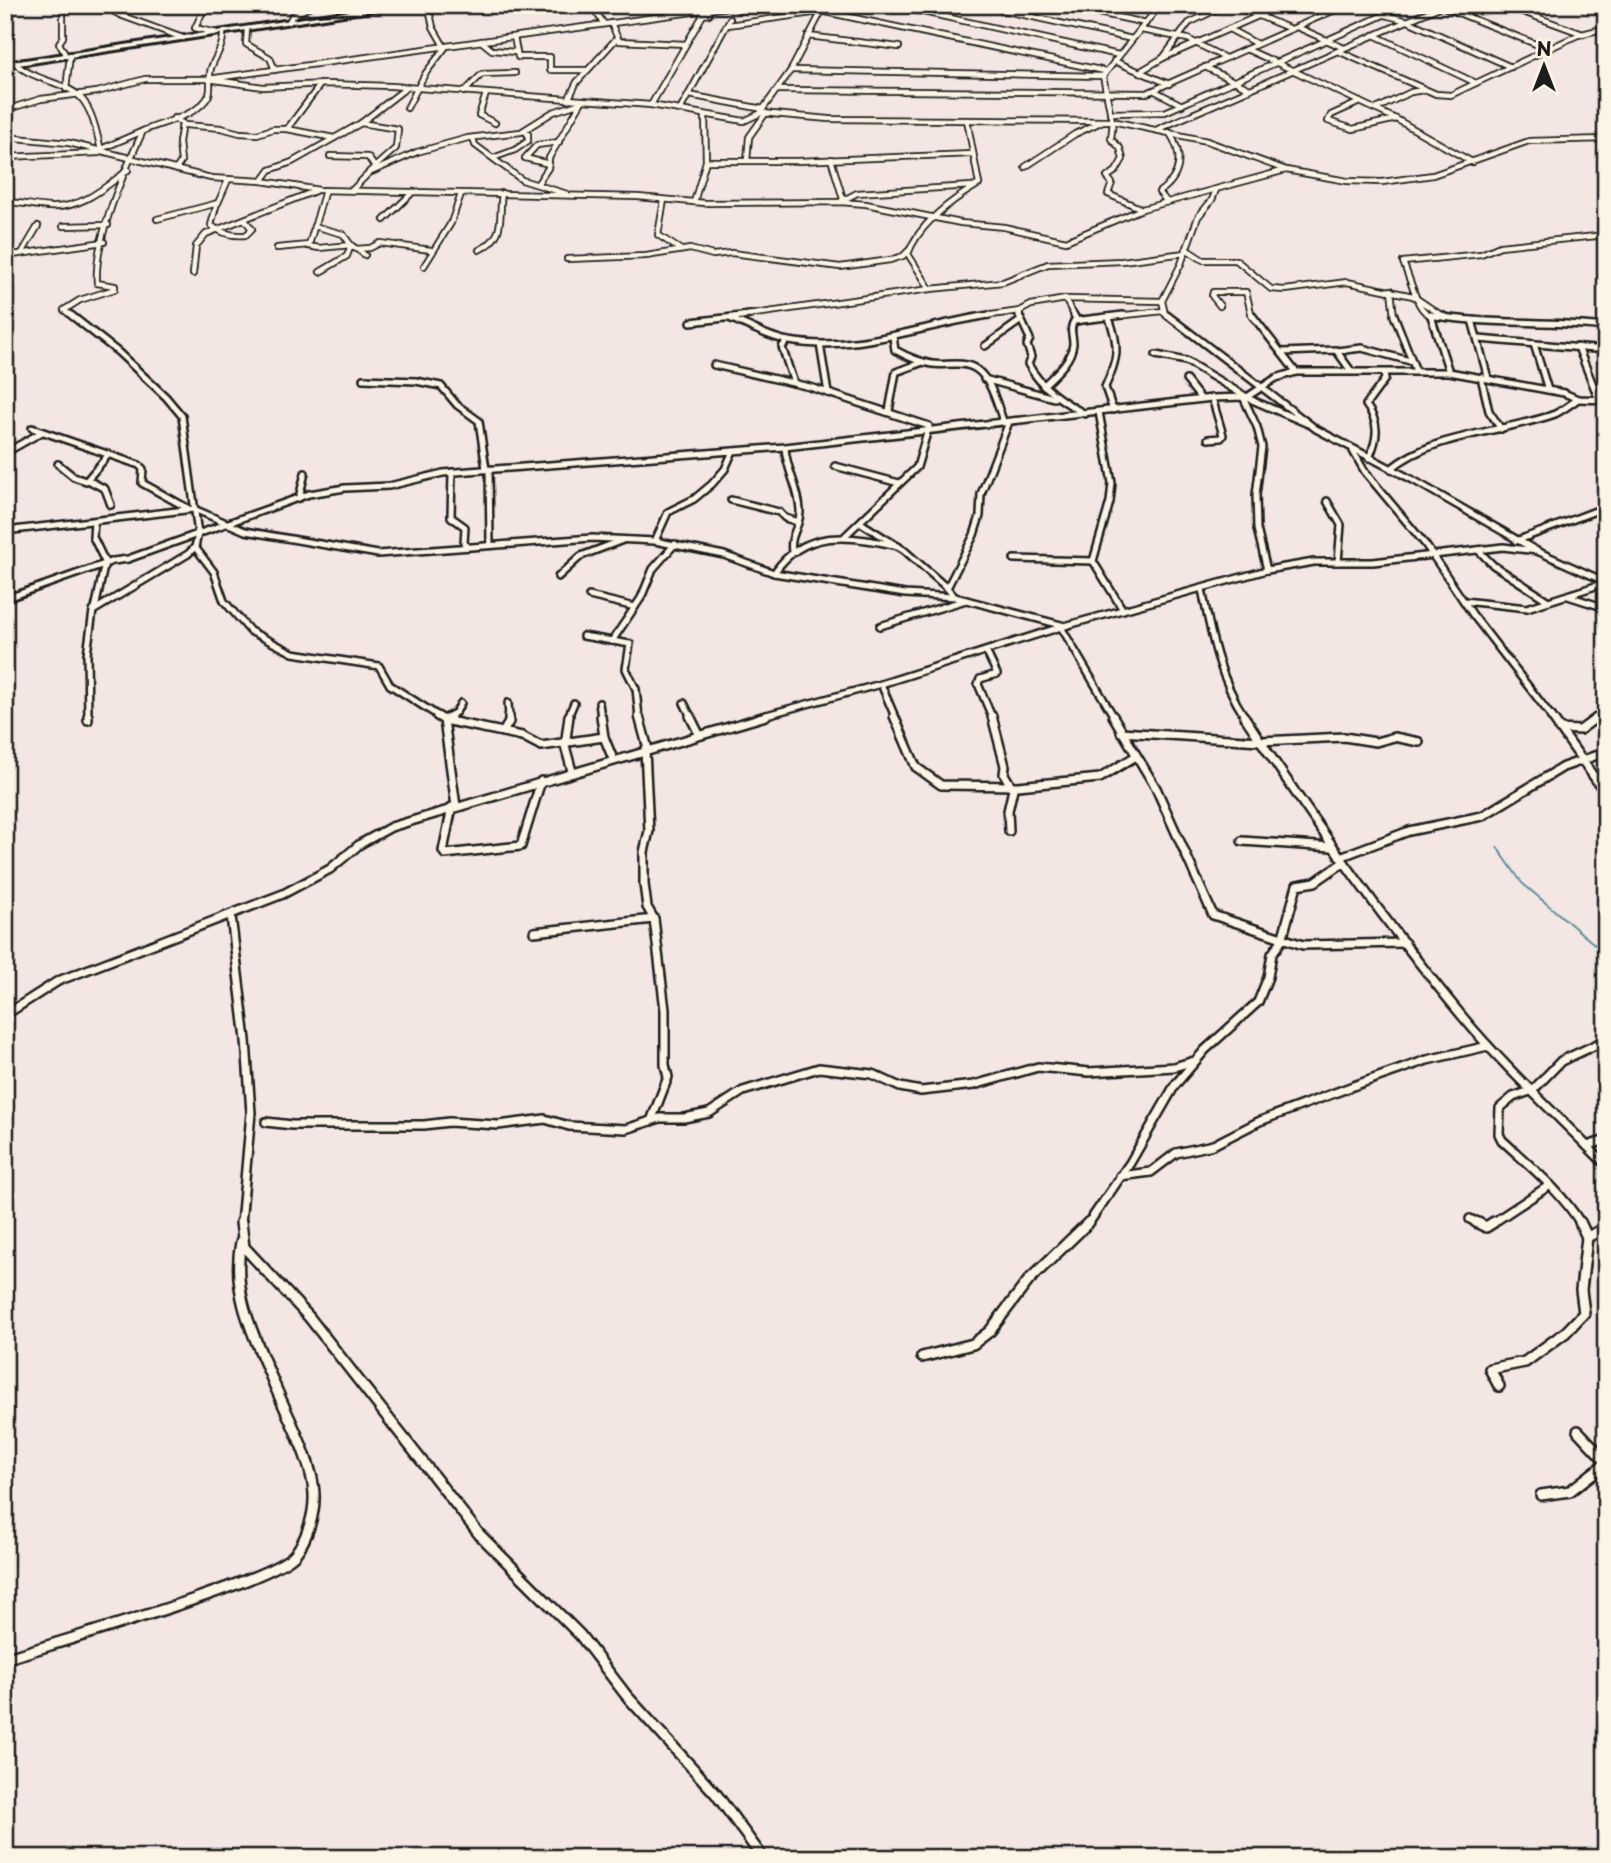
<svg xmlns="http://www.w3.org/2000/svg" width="1611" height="1863" font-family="'Playpen Sans',sans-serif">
<rect width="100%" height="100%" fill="#f4e7e3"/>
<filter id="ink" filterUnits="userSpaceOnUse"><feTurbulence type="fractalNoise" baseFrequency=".0143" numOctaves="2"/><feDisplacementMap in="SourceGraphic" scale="14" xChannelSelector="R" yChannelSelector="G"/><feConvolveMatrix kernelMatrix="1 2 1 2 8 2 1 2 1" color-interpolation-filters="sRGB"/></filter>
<g filter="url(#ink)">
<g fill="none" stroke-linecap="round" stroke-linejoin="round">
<path stroke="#638f9d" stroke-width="2" d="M1497 847 1522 883 1606 954"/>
<g stroke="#1c1c1c" stroke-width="8">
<g id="minor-far3">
<path d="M102 5 120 15 183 38"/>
<path d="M206 5 195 28 217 33"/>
<path d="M337 5 359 12"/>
<path d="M591 5 604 24"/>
<path d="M891 5 1119 55"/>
<path d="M979 5 1132 39"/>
<path d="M1060 5 1146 23"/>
<path d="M1145 5 1158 8"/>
<path d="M1160 5 1103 76 1112 121 1207 141 1286 170 1347 181 1382 182 1433 175 1529 141 1606 139"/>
<path d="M1232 5 1291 29"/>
<path d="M1326 5 1336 10"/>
<path d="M1504 5 1583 34"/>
<path d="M1441 6 1548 49"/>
<path d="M739 10 772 5"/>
<path d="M821 11 1105 71"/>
<path d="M63 12V37L59 43 66 56"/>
<path d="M1385 15 1408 21 1511 67"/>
<path d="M289 22 292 16 313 5"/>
<path d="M611 23 619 41 686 44"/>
<path d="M728 25 820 12"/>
<path d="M1297 27 1344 48"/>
<path d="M247 29 246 44 270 58 275 70"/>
<path d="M1229 29 1257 44"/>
<path d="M1141 30 1188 39 1225 58"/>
<path d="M808 36 899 47"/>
<path d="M514 37 518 57H550V70H586"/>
<path d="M481 41 492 50 516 52"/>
<path d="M1246 49 1277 63"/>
<path d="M1338 51 1436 94 1451 95 1476 83 1374 35"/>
<path d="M1163 58 1189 23 1226 5"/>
<path d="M1114 61 1169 84"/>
<path d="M15 63C33 81 68 82 82 99 93 112 97 134 101 150"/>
<path d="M1277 63 1396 119 1472 162"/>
<path d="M1205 67 1250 89"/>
<path d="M791 70 1103 76"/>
<path d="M1141 71 1163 58 1283 5"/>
<path d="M208 79 263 87 325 84 391 86 651 105 744 121 761 113 829 119 1112 121"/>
<path d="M1476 83 1578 35 1606 28"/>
<path d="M66 89 70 55"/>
<path d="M778 90 1147 93 1346 5"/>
<path d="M1155 91 1182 105"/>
<path d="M464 92 482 74 515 73"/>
<path d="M486 94 479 115 495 123"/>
<path d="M689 95 763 109 761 112"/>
<path d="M568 100 577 82 616 39"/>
<path d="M1360 102 1331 115 1328 121 1353 129 1396 119"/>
<path d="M651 105 703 15 709 14"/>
<path d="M407 108 425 74 445 48 433 27 428 5"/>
<path d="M763 109 791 70 825 5"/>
<path d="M1376 109 1411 92 1424 90"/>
<path d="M5 110 41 99 97 92 145 79H208L743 5"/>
<path d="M680 110 730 19"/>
<path d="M1110 113 1165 112 1406 5"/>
<path d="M174 118 185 125 221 128 240 133 257 134 273 129H287L334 138"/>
<path d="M967 120 979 184"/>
<path d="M1113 121 1111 139 1120 148 1123 159 1116 171 1107 177 1112 183 1108 194 1142 209"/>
<path d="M361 123 398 129 396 148 369 172"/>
<path d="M287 129 320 85"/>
<path d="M1158 129 1444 5"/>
<path d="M5 137 69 143 211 178 262 181 319 190 638 197 705 203 840 202 866 204 961 223 1004 227 1066 241 1142 209 1286 170"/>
<path d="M473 138 475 145 522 180 567 194"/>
<path d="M101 149 143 131"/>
<path d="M330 156 368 157 374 166"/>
<path d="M5 157 99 153"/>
<path d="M493 158 515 150 528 141V134L524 131"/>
<path d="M831 159 843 199"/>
<path d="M706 161H798L972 154"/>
<path d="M747 161 749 137 766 113"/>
<path d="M549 164 525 158 537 145 559 142"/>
<path d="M1025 167 1075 134 1103 121"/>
<path d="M176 169 181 162 179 142 182 124"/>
<path d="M262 181 270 170 292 162 361 123 406 88"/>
<path d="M538 183 548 168 549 158 581 103"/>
<path d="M352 190 369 173 417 152 468 138 521 132 553 112 581 103"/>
<path d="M664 200 658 235 681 250"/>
<path d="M5 202C20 202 34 206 49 207 82 209 104 188 128 170"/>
<path d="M694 202 706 161 705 115"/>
<path d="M840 202 857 193 972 186"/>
<path d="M1167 202 1159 192C1182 177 1184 154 1169 132"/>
<path d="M217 203 211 225C221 234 233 236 246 235L252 229 245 220"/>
<path d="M157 219 218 203 228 180"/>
<path d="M384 220 413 192"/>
<path d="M63 226 108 225"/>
<path d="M314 226 343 234 351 245 365 255"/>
<path d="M308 246 319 248 351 245 347 256 320 272"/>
<path d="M277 248 309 245 325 190"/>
<path d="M356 249 370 248 380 243 431 250"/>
<path d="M1186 249 1203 260H1236L1271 289 1285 290 1347 282 1413 296 1444 317"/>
<path d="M479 250C507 236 498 219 502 193"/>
<path d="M22 253 38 226"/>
<path d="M5 256 104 242"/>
<path d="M567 259 646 256 690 249 713 255 732 253 840 267 890 260 903 256 908 251"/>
<path d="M424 266 451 223 461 194"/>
<path d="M193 274 196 246 206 234 315 191"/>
<path d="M930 289 908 254C919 223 952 200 979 184"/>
<path d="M1391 290 1394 317"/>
<path d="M1416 297 1403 262 1481 254 1500 246 1606 235"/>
<path d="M1065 299 1075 317"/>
<path d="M1418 302C1424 315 1431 316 1445 317"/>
<path d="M1220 306 1212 296 1213 292H1246L1252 317"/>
<path d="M73 317 64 310 80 300 115 289V286L97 283C94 238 124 172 143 131 163 122 199 116 209 95 212 86 208 77 211 68 216 55 224 46 223 32"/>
<path d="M734 317 930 289 1003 282 1048 264 1122 261 1185 253"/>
<path d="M977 317 1020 311 1031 305 1066 299 1162 301"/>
<path d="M1019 317 1020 311"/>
<path d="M1107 317 1163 311"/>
<path d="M1169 317 1165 314 1162 301 1181 264 1198 217 1212 200 1216 190"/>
</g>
</g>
<g stroke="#1c1c1c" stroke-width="10">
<g id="minor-far2">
<path d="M71 315 118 352 166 397 182 416 198 534 195 547 188 554 93 611 87 654 88 717"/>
<path d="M1019 315 1030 339 1027 345 1031 357 1028 364C1041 388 1062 401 1085 414"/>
<path d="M1074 315 1077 321"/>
<path d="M1167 315 1316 429 1413 480 1537 551 1606 582"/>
<path d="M1252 315 1296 372"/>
<path d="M1394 315 1416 371"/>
<path d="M1430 315C1488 325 1548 320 1606 327"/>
<path d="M1442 315 1444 317"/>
<path d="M1431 316 1449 372"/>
<path d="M729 318C748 325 769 338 789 341 857 353 923 325 989 315"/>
<path d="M1109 318C1120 347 1118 359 1105 387L1113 410"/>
<path d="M1472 320 1488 378"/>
<path d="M691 322 750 315"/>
<path d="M893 337 895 350C906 356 919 362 932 364 946 366 963 360 976 369 992 380 997 406 1004 423"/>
<path d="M1479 339 1606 350"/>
<path d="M787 341 782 347 794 383"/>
<path d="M820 344 828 393"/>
<path d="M1534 344 1548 390"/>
<path d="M985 346 1020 321"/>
<path d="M1578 347 1599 400"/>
<path d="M1337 351 1362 348 1410 361"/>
<path d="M1282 352 1336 350 1351 371"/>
<path d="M1156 355 1186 361 1245 396"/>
<path d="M714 365 810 387 929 426 917 467 844 537"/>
<path d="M1481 377 1489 411 1501 429"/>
<path d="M363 379 416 381 441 386 457 405 479 421 486 469"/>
<path d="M984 379 1054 398"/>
<path d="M1186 380 1201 399"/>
<path d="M1043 386C1055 374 1071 362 1073 344 1073 335 1069 329 1074 321L1123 315"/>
<path d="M889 411 896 372 923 362"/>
<path d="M1099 412 1112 483 1110 502 1093 561 1123 610"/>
<path d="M32 428 139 465 143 469 142 483 189 509"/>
<path d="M1208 439 1221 438 1223 435 1212 398"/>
<path d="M785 447C786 470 799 487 800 510 801 526 789 534 792 552"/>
<path d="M1353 451 1365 472 1425 544 1473 615 1552 717"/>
<path d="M5 453 42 432"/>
<path d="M1369 458C1378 438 1380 423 1366 405L1385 379 1384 373"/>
<path d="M58 464 74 477 86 481 109 454"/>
<path d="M835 466 899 483"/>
<path d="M489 469 490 544"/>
<path d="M1391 469C1431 434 1506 432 1555 414 1563 410 1571 404 1578 399"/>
<path d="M452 472 451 517 465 527 464 543 467 547"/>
<path d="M88 480 105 489 111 505"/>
<path d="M299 498 305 473"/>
<path d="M731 500 779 512 785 518 798 522"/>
<path d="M1327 501 1341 525 1338 562"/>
<path d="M94 521 93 537 105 562 95 609"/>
<path d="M861 523 904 550 947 588"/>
<path d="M5 531 194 509 245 531 378 554 592 538 655 541 724 555 774 573 905 594 955 597 1065 626"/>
<path d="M655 541 668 512 694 499 712 484 725 469 733 451"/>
<path d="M1516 541 1606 507"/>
<path d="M195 547 214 572 224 601 250 631 293 653 379 666 390 685 440 717"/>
<path d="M1478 550 1493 565 1547 600"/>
<path d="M1014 559 1093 561"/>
<path d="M1267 570 1257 529 1256 495 1262 447 1257 427 1244 399 1276 378 1296 372H1449L1564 393 1578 399 1606 400"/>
<path d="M774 573C804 528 851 535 898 546"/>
<path d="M558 577 581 556 623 540"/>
<path d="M1202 589C1211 635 1219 678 1245 717"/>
<path d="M589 596 635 607"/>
<path d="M954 596 947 588 974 535 980 516 981 494 1009 422"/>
<path d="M1568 596 1606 608"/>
<path d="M5 599 113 561 128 559 309 494 345 488 389 486 443 473 785 447 1212 398 1245 397 1308 424"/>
<path d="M1464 601 1527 608 1605 583"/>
<path d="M880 626 966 600"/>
<path d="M1061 627 1114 717"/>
<path d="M583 636 630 644 626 669 636 689 639 717"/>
<path d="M612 641 641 598 653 569 675 544"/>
<path d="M986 651 997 674 980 679 978 684 992 717"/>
<path d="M881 684 895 717"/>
<path d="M508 703 509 717"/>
<path d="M599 703 601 717"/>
<path d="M684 703 691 717"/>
<path d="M448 717 456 712 461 703"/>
<path d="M568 717 574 703"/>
<path d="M759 717 881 684 1061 627 1267 570 1314 562H1373L1503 547 1537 551"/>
<path d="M1596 717 1606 710"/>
</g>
</g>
<g stroke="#1c1c1c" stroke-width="12">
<g id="minor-far1">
<path d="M88 716V720"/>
<path d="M437 716 444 720 456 806"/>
<path d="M569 716 565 746 572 771"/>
<path d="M601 716 604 737 613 759"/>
<path d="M639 716 648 749"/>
<path d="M690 716 699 734"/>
<path d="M894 716 916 767 941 785 1018 786 1100 778 1136 756"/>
<path d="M992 716 1005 766 1004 774 1013 789 1008 811 1009 831"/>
<path d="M1113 716 1156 788 1213 915 1303 945 1405 943"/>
<path d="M1244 716C1312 819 1383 921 1462 1016 1506 1069 1558 1116 1606 1165"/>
<path d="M1551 716 1606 794"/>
<path d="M444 720 522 736 541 746 604 737"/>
<path d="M444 720 451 716"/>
<path d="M1559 729 1580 730 1599 716"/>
<path d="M503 732 509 722V716"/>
<path d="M1121 732 1260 741 1344 737 1376 742 1394 737 1419 742"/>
<path d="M645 750 649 831 644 852V884L647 907 654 919 665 1010V1065L668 1077 651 1121"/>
<path d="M452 807 443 851 445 854 521 846 541 781"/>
<path d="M1242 841 1332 847"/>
<path d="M1340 857 1409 831 1482 816 1563 767 1606 752"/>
<path d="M231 916 246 1040 251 1113 241 1224"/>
<path d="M534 932 654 919"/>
<path d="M5 1015 58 981 283 894 330 869 360 844 391 827 766 716"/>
<path d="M266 1122 292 1125H424L449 1122 498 1125 545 1119 569 1126 626 1129 660 1118H684L709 1113 743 1091 819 1068 872 1074 900 1087 921 1091 974 1085 1038 1067 1089 1072 1174 1067 1194 1061"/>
<path d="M1587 1146 1606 1140"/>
<path d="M1120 1176 1151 1172 1176 1153 1213 1145 1260 1121 1353 1086 1427 1060 1488 1046"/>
<path d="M1470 1219 1479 1224"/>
<path d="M1088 1224 1130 1163 1175 1085 1205 1050 1258 1002 1268 977 1272 954 1282 940 1297 885 1315 882 1344 862"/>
<path d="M1491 1224 1550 1185"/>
<path d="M1581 1224C1561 1191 1530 1166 1502 1140L1499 1134 1500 1108 1513 1097 1533 1090 1561 1061 1606 1040"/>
</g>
</g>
<g stroke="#1c1c1c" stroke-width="14">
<g id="minor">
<path d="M241 1222 244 1247 309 1317 479 1534 580 1635 626 1695 716 1794 763 1858"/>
<path d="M1476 1222 1486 1227 1494 1222"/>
<path d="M1587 1237 1606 1228"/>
<path d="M922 1357 973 1344 990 1331 1029 1280 1089 1222"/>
<path d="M1499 1386 1490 1369 1525 1362 1566 1332 1584 1313 1581 1290 1587 1237 1580 1222"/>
<path d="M1578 1431 1606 1461"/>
<path d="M1541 1495 1570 1491 1606 1463"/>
<path d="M5 1659C51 1644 274 1581 295 1554 307 1539 315 1514 314 1494 313 1460 285 1412 272 1379 253 1334 231 1292 241 1242"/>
</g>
</g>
<g stroke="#1c1c1c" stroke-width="6">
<path id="primary" d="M391 5H408L5 67V63Z"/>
</g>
<use href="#minor-far3" stroke="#fcf5e5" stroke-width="4.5"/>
<use href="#minor-far2" stroke="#fcf5e5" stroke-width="5"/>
<use href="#minor-far1" stroke="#fcf5e5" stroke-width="7"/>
<use href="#minor" stroke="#fcf5e5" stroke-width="9"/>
<use href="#primary" fill="#fcf5e5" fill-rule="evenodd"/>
</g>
</g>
<rect width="1611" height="1863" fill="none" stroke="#fcf5e5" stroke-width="28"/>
<rect x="14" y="14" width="1583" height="1835" fill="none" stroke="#1c1c1c" stroke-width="2.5" filter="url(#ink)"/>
<g transform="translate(1544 66)" stroke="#fcf5e5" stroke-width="5" paint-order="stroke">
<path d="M0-5L12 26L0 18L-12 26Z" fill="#1c1c1c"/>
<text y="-10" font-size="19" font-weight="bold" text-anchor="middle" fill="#1c1c1c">N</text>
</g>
</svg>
